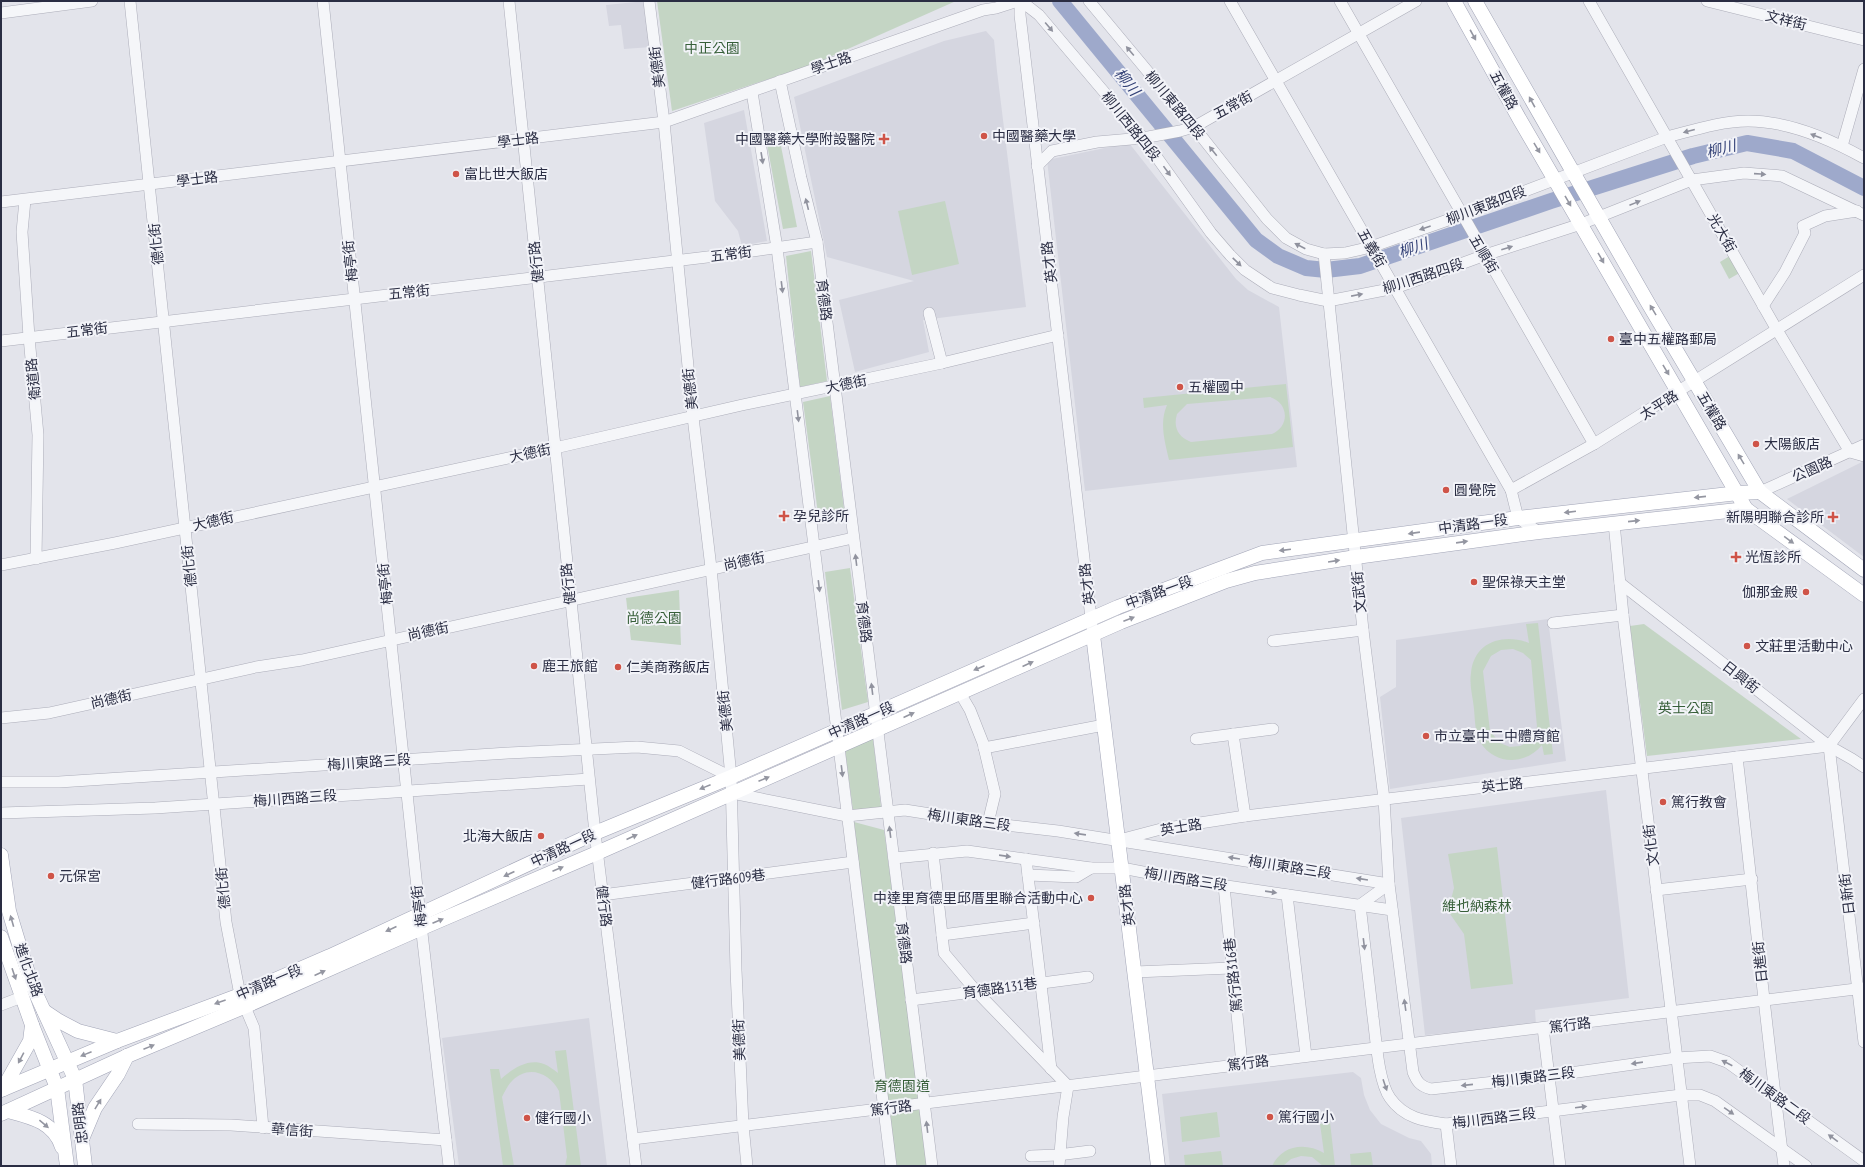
<svg xmlns="http://www.w3.org/2000/svg" width="1865" height="1167" font-family="'PT Sans Narrow','Noto Sans TC',sans-serif">
<rect width="100%" height="100%" fill="#e3e4eb"/>
<g fill="#d5d6e0">
<path d="M646 1 651 47 624 49 621 25 609 26 606 5Z"/>
<path d="M986 31 994 40 997 71 1026 307 923 320 929 352 855 372 839 300 914 281 827 257 794 97 944 41Z"/>
<path d="M744 110 767 241 742 246 738 231 715 201 704 123Z"/>
<path d="M1129 143 1236 279 1248 290 1279 307 1297 467 1085 491 1047 160Z"/>
<path d="M1864 461V557L1787 499Z"/>
<path d="M1548 619 1566 761 1390 789 1380 697 1396 687V640Z"/>
<path d="M1606 790 1629 998 1535 1010 1536 1025 1425 1035 1401 818Z"/>
<path d="M589 1018 607 1166H459L442 1038Z"/>
<path d="M1353 1072 1361 1078 1364 1095 1370 1110 1381 1124 1409 1138 1421 1141 1431 1154 1432 1166H1170L1162 1094Z"/>
</g>
<g fill="#c4d5c4" fill-rule="evenodd">
<path d="M657 1H956L814 64 672 111Z"/>
<path d="M778 131 797 227 783 229 765 134Z"/>
<path d="M945 201 959 264 912 275 898 211Z"/>
<path d="M811 251 827 381 800 387 786 256Z"/>
<path d="M1733 254 1743 271 1729 279 1720 262Z"/>
<path d="M1286 384 1293 447 1169 460C1165 442 1159 423 1167 405L1144 408 1143 398ZM1270 397C1289 403 1290 426 1272 434L1191 442C1178 437 1173 427 1177 414L1187 404Z"/>
<path d="M830 396 845 517 819 521 803 402Z"/>
<path d="M850 568 868 702 842 710 825 572Z"/>
<path d="M679 590 681 645 631 640 626 598Z"/>
<path d="M1538 623 1553 754 1544 755 1542 745C1526 765 1495 766 1480 742 1475 733 1475 720 1474 709 1473 698 1469 685 1471 673 1474 642 1503 633 1529 643L1526 624ZM1513 649 1523 653 1531 660 1537 727 1530 741 1520 746 1510 747 1500 743 1490 731 1483 671 1491 656 1501 650Z"/>
<path d="M1644 624 1801 739 1647 756 1630 626Z"/>
<path d="M873 738 881 807 853 810 845 750Z"/>
<path d="M854 822 884 830 921 1101 887 1105Z"/>
<path d="M1497 847 1513 984 1471 989 1464 934 1448 911 1454 888 1448 854Z"/>
<path d="M566 1050 581 1166H565L567 1157 559 1091C550 1073 528 1064 512 1081 508 1085 505 1091 502 1097L514 1166H503L490 1069H499L501 1079C512 1069 528 1058 544 1064 549 1066 554 1070 558 1073L555 1051Z"/>
<path d="M922 1108 929 1166H895L888 1113Z"/>
<path d="M1217 1112 1220 1137 1182 1142 1180 1117Z"/>
<path d="M1330 1122 1335 1166H1323L1312 1157 1301 1156 1291 1159 1283 1166H1272C1282 1145 1305 1142 1324 1153L1320 1124Z"/>
<path d="M1221 1151 1223 1166H1185L1184 1155Z"/>
<path d="M1371 1152 1373 1166H1351L1350 1154Z"/>
</g>
<g fill="none" stroke-linecap="round" stroke-linejoin="round">
<path stroke="#9ea9cb" stroke-width="16" d="M1060 1 1256 240 1278 256 1306 268 1326 270 1360 266 1551 201 1693 156 1747 143 1793 151 1864 188"/>
<g stroke="#acadb9" stroke-width="12">
<g id="minor">
<path d="M130 1 226 922 240 995 254 1028 263 1128"/>
<path d="M323 1 420 916 449 1166"/>
<path d="M509 1 595 833 636 1166"/>
<path d="M649 1 664 122 693 417 711 568 731 777 736 970 743 1125 747 1166"/>
<path d="M1020 1V15L1093 635"/>
<path d="M1021 1 1039 15 1143 138 1211 233 1230 255 1245 270 1272 288 1299 295 1328 301 1395 288 1485 255 1581 224 1692 180 1744 173 1782 176 1864 215"/>
<path d="M1089 1 1194 127 1267 219 1286 238 1306 249 1324 254 1345 253 1371 247 1462 215 1667 137C1694 130 1721 121 1748 121 1789 121 1830 139 1864 158"/>
<path d="M1230 1 1511 490 1518 518 1539 532"/>
<path d="M1340 1 1594 444"/>
<path d="M1589 1 1777 330 1850 452 1864 456"/>
<path d="M1707 1 1864 40"/>
<path d="M1 13 92 1"/>
<path d="M780 81 801 178 817 242 932 1166"/>
<path d="M752 92 777 248 891 1166"/>
<path d="M1842 146 1864 69"/>
<path d="M1037 166 1052 151 1097 142 1143 138 1180 131 1194 127 1416 1"/>
<path d="M25 200 22 232 29 337 38 435 36 559"/>
<path d="M1 202 664 122 983 10 996 8 1018 1"/>
<path d="M1324 254 1363 630 1384 799 1389 884 1360 905"/>
<path d="M1763 306 1785 272 1805 233 1803 226 1825 216 1857 211"/>
<path d="M929 313 942 363"/>
<path d="M1 341 724 255 817 242"/>
<path d="M1511 490 1594 444 1864 275"/>
<path d="M1760 492 1864 445"/>
<path d="M1614 523 1623 615 1690 1166"/>
<path d="M1 565 115 543 555 448 742 405 942 363 1058 335"/>
<path d="M1620 583 1829 746 1852 759 1864 767"/>
<path d="M1553 623 1623 615"/>
<path d="M1273 641 1363 630"/>
<path d="M960 693 970 710 983 743 995 794 988 823"/>
<path d="M1 718 49 713 256 667 302 660 853 538"/>
<path d="M1233 734 1245 816"/>
<path d="M1196 739 1273 729"/>
<path d="M1829 746 1864 1042"/>
<path d="M984 748 1104 725"/>
<path d="M1737 757C1753 893 1766 1030 1784 1166"/>
<path d="M1 782H59L508 753 637 747 679 751 731 777"/>
<path d="M732 793 847 816 905 810 988 823 1058 831 1389 884 1413 1072C1417 1082 1420 1086 1431 1089L1549 1076 1676 1058 1710 1056 1727 1062 1864 1161"/>
<path d="M1 813 155 808 589 779"/>
<path d="M1123 839 1161 829 1245 816 1829 746 1864 699"/>
<path d="M933 853 944 953 976 991 1068 1086 1063 1117 1059 1166"/>
<path d="M894 858 967 851 1091 868H1122L1179 879 1392 910"/>
<path d="M1026 859 1051 1069"/>
<path d="M1028 875 1076 877 1091 868"/>
<path d="M1224 886 1242 1064"/>
<path d="M1656 890 1752 879"/>
<path d="M602 895 853 862"/>
<path d="M1287 895 1306 1056"/>
<path d="M1360 905C1364 942 1369 980 1373 1017 1376 1038 1378 1081 1390 1098 1404 1118 1424 1121 1446 1124L1681 1095H1700L1715 1101 1806 1166"/>
<path d="M942 935 1034 923"/>
<path d="M1135 972 1231 968"/>
<path d="M911 1000 1088 977"/>
<path d="M1 1005 22 997"/>
<path d="M1543 1028 1560 1166"/>
<path d="M138 1124 231 1125 446 1140"/>
<path d="M1446 1124 1451 1166"/>
<path d="M633 1139 1864 988"/>
<path d="M1031 1156 1058 1155 1090 1151"/>
</g>
</g>
<g stroke="#a2a5b7" stroke-width="15">
<g id="major">
<path d="M1454 1 1520 120 1746 509 1864 595"/>
<path d="M1475 1 1648 303 1760 492 1864 570"/>
<path d="M1093 635 1158 1166"/>
<path d="M1 855 9 911 22 954 32 985 75 1079 85 1166"/>
<path d="M1 937 32 1025 57 1088 67 1166"/>
<path d="M44 1011 59 1021 78 1031 117 1041"/>
<path d="M3 1089 30 1041 32 1025"/>
<path d="M1 1090 117 1041 240 995 330 956 595 833 731 777 1118 607 1262 553 1518 518 1738 493 1760 492"/>
<path d="M8 1111C31 1117 54 1122 62 1147"/>
<path d="M1 1114 127 1056 246 1006 422 928 597 853 1121 622 1226 581 1255 573 1356 557 1539 532 1746 509"/>
<path d="M82 1139 95 1108 118 1074 127 1056"/>
</g>
</g>
<use href="#minor" stroke="#f5f6f9" stroke-width="11"/>
<use href="#major" stroke="#fff" stroke-width="14"/>
</g>
<defs><path id="oneway-solid" d="M-6-.8H1V-3.2L6.5 0L1 3.2V.8H-6Z"/></defs>
<g fill="#90929e">
<use href="#oneway-solid" transform="translate(1049 27) rotate(50)"/>
<use href="#oneway-solid" transform="translate(1130 51) rotate(-130)"/>
<use href="#oneway-solid" transform="translate(1689 131) rotate(165)"/>
<use href="#oneway-solid" transform="translate(1816 136) rotate(-159)"/>
<use href="#oneway-solid" transform="translate(1213 151) rotate(-129)"/>
<use href="#oneway-solid" transform="translate(762 158) rotate(81)"/>
<use href="#oneway-solid" transform="translate(1167 171) rotate(54)"/>
<use href="#oneway-solid" transform="translate(1760 174) rotate(4)"/>
<use href="#oneway-solid" transform="translate(1635 203) rotate(-22)"/>
<use href="#oneway-solid" transform="translate(807 204) rotate(-104)"/>
<use href="#oneway-solid" transform="translate(1425 228) rotate(161)"/>
<use href="#oneway-solid" transform="translate(1300 246) rotate(-153)"/>
<use href="#oneway-solid" transform="translate(1507 248) rotate(-18)"/>
<use href="#oneway-solid" transform="translate(1237 262) rotate(44)"/>
<use href="#oneway-solid" transform="translate(782 287) rotate(83)"/>
<use href="#oneway-solid" transform="translate(1357 295) rotate(-11)"/>
<use href="#oneway-solid" transform="translate(798 416) rotate(83)"/>
<use href="#oneway-solid" transform="translate(856 560) rotate(-97)"/>
<use href="#oneway-solid" transform="translate(819 586) rotate(83)"/>
<use href="#oneway-solid" transform="translate(872 689) rotate(-97)"/>
<use href="#oneway-solid" transform="translate(842 771) rotate(83)"/>
<use href="#oneway-solid" transform="translate(890 832) rotate(-97)"/>
<use href="#oneway-solid" transform="translate(1080 834) rotate(-172)"/>
<use href="#oneway-solid" transform="translate(1005 856) rotate(8)"/>
<use href="#oneway-solid" transform="translate(1234 858) rotate(-171)"/>
<use href="#oneway-solid" transform="translate(1362 879) rotate(-171)"/>
<use href="#oneway-solid" transform="translate(1271 892) rotate(8)"/>
<use href="#oneway-solid" transform="translate(1364 944) rotate(83)"/>
<use href="#oneway-solid" transform="translate(1405 1005) rotate(-98)"/>
<use href="#oneway-solid" transform="translate(1637 1063) rotate(172)"/>
<use href="#oneway-solid" transform="translate(1727 1063) rotate(-153)"/>
<use href="#oneway-solid" transform="translate(1385 1085) rotate(71)"/>
<use href="#oneway-solid" transform="translate(1467 1085) rotate(174)"/>
<use href="#oneway-solid" transform="translate(1581 1107) rotate(-7)"/>
<use href="#oneway-solid" transform="translate(1729 1111) rotate(35)"/>
<use href="#oneway-solid" transform="translate(927 1127) rotate(-97)"/>
<use href="#oneway-solid" transform="translate(1833 1138) rotate(-144)"/>
</g>
<g fill="#9496a1">
<use href="#oneway-solid" transform="translate(1473 35) rotate(61)"/>
<use href="#oneway-solid" transform="translate(1532 102) rotate(-119)"/>
<use href="#oneway-solid" transform="translate(1537 148) rotate(59)"/>
<use href="#oneway-solid" transform="translate(1568 201) rotate(60)"/>
<use href="#oneway-solid" transform="translate(1601 258) rotate(60)"/>
<use href="#oneway-solid" transform="translate(1653 310) rotate(-121)"/>
<use href="#oneway-solid" transform="translate(1666 370) rotate(59)"/>
<use href="#oneway-solid" transform="translate(1741 459) rotate(-121)"/>
<use href="#oneway-solid" transform="translate(1700 497) rotate(174)"/>
<use href="#oneway-solid" transform="translate(1570 512) rotate(173)"/>
<use href="#oneway-solid" transform="translate(1634 521) rotate(-6)"/>
<use href="#oneway-solid" transform="translate(1414 533) rotate(172)"/>
<use href="#oneway-solid" transform="translate(1789 540) rotate(36)"/>
<use href="#oneway-solid" transform="translate(1462 542) rotate(-8)"/>
<use href="#oneway-solid" transform="translate(1285 550) rotate(173)"/>
<use href="#oneway-solid" transform="translate(1334 561) rotate(-9)"/>
<use href="#oneway-solid" transform="translate(1129 619) rotate(-21)"/>
<use href="#oneway-solid" transform="translate(1028 664) rotate(-24)"/>
<use href="#oneway-solid" transform="translate(979 668) rotate(157)"/>
<use href="#oneway-solid" transform="translate(909 715) rotate(-24)"/>
<use href="#oneway-solid" transform="translate(764 779) rotate(-23)"/>
<use href="#oneway-solid" transform="translate(705 787) rotate(158)"/>
<use href="#oneway-solid" transform="translate(632 837) rotate(-24)"/>
<use href="#oneway-solid" transform="translate(558 869) rotate(-23)"/>
<use href="#oneway-solid" transform="translate(509 874) rotate(155)"/>
<use href="#oneway-solid" transform="translate(12 921) rotate(-106)"/>
<use href="#oneway-solid" transform="translate(438 921) rotate(-23)"/>
<use href="#oneway-solid" transform="translate(391 929) rotate(156)"/>
<use href="#oneway-solid" transform="translate(320 973) rotate(-24)"/>
<use href="#oneway-solid" transform="translate(14 974) rotate(71)"/>
<use href="#oneway-solid" transform="translate(220 1002) rotate(160)"/>
<use href="#oneway-solid" transform="translate(149 1047) rotate(-22)"/>
<use href="#oneway-solid" transform="translate(86 1054) rotate(158)"/>
<use href="#oneway-solid" transform="translate(21 1058) rotate(118)"/>
<use href="#oneway-solid" transform="translate(98 1104) rotate(-59)"/>
<use href="#oneway-solid" transform="translate(44 1124) rotate(40)"/>
</g>
<g fill="#cf5448" stroke="#f2f3f8" stroke-width="1.5">
<circle cx="984" cy="136" r="4"/>
<path d="M882 133h4v4h4v4h-4v4h-4v-4h-4v-4h4z"/>
<circle cx="456" cy="174" r="4"/>
<circle cx="1611" cy="339" r="4"/>
<circle cx="1180" cy="387" r="4"/>
<circle cx="1756" cy="444" r="4"/>
<circle cx="1446" cy="490" r="4"/>
<path d="M782 510h4v4h4v4h-4v4h-4v-4h-4v-4h4z"/>
<path d="M1831 511h4v4h4v4h-4v4h-4v-4h-4v-4h4z"/>
<path d="M1734 551h4v4h4v4h-4v4h-4v-4h-4v-4h4z"/>
<circle cx="1474" cy="582" r="4"/>
<circle cx="1806" cy="592" r="4"/>
<circle cx="1747" cy="646" r="4"/>
<circle cx="534" cy="666" r="4"/>
<circle cx="618" cy="667" r="4"/>
<circle cx="1426" cy="736" r="4"/>
<circle cx="1663" cy="802" r="4"/>
<circle cx="541" cy="836" r="4"/>
<circle cx="51" cy="876" r="4"/>
<circle cx="1091" cy="898" r="4"/>
<circle cx="1270" cy="1117" r="4"/>
<circle cx="527" cy="1118" r="4"/>
</g>
<g text-anchor="middle" stroke-width="4" stroke-linejoin="round" paint-order="stroke">
<g font-size="14" fill="#2a2d43" stroke="#f2f3f8">
<text transform="translate(1786 20) rotate(14)" y="5">文祥街</text>
<text transform="translate(831 63) rotate(-19)" y="5">學士路</text>
<text transform="translate(657 67) rotate(-97)" y="5">美德街</text>
<text transform="translate(1504 90) rotate(61)" y="5">五權路</text>
<text transform="translate(1175 105) rotate(50)" y="5">柳川東路四段</text>
<text transform="translate(1233 105) rotate(-29)" y="5">五常街</text>
<text transform="translate(1131 126) rotate(51)" y="5">柳川西路四段</text>
<text transform="translate(518 140) rotate(-7)" y="5">學士路</text>
<text transform="translate(197 179) rotate(-7)" y="5">學士路</text>
<text transform="translate(1486 205) rotate(-21)" y="5">柳川東路四段</text>
<text transform="translate(1722 233) rotate(60)" y="5">光大街</text>
<text transform="translate(156 244) rotate(-96)" y="5">德化街</text>
<text transform="translate(1372 248) rotate(60)" y="5">五義街</text>
<text transform="translate(731 254) rotate(-7)" y="5">五常街</text>
<text transform="translate(1484 254) rotate(59)" y="5">五順街</text>
<text transform="translate(350 261) rotate(-96)" y="5">梅亭街</text>
<text transform="translate(536 262) rotate(-96)" y="5">健行路</text>
<text transform="translate(1049 262) rotate(-97)" y="5">英才路</text>
<text transform="translate(1423 276) rotate(-18)" y="5">柳川西路四段</text>
<text transform="translate(409 292) rotate(-6)" y="5">五常街</text>
<text transform="translate(824 300) rotate(83)" y="5">育德路</text>
<text transform="translate(87 330) rotate(-7)" y="5">五常街</text>
<text transform="translate(33 379) rotate(-96)" y="5">衛道路</text>
<text transform="translate(846 384) rotate(-12)" y="5">大德街</text>
<text transform="translate(690 389) rotate(-96)" y="5">美德街</text>
<text transform="translate(1659 405) rotate(-32)" y="5">太平路</text>
<text transform="translate(1712 411) rotate(59)" y="5">五權路</text>
<text transform="translate(530 453) rotate(-12)" y="5">大德街</text>
<text transform="translate(1812 469) rotate(-24)" y="5">公園路</text>
<text transform="translate(213 521) rotate(-13)" y="5">大德街</text>
<text transform="translate(1473 524) rotate(-8)" y="5">中清路一段</text>
<text transform="translate(744 561) rotate(-12)" y="5">尚德街</text>
<text transform="translate(189 566) rotate(-96)" y="5">德化街</text>
<text transform="translate(385 584) rotate(-96)" y="5">梅亭街</text>
<text transform="translate(568 584) rotate(-96)" y="5">健行路</text>
<text transform="translate(1087 584) rotate(-97)" y="5">英才路</text>
<text transform="translate(1159 592) rotate(-20)" y="5">中清路一段</text>
<text transform="translate(1359 592) rotate(-95)" y="5">文武街</text>
<text transform="translate(864 622) rotate(83)" y="5">育德路</text>
<text transform="translate(428 631) rotate(-12)" y="5">尚德街</text>
<text transform="translate(1741 677) rotate(38)" y="5">日興街</text>
<text transform="translate(111 699) rotate(-13)" y="5">尚德街</text>
<text transform="translate(725 711) rotate(-96)" y="5">美德街</text>
<text transform="translate(861 720) rotate(-24)" y="5">中清路一段</text>
<text transform="translate(369 762) rotate(-4)" y="5">梅川東路三段</text>
<text transform="translate(1502 785) rotate(-6)" y="5">英士路</text>
<text transform="translate(295 798) rotate(-4)" y="5">梅川西路三段</text>
<text transform="translate(969 820) rotate(8)" y="5">梅川東路三段</text>
<text transform="translate(1181 827) rotate(-9)" y="5">英士路</text>
<text transform="translate(1651 845) rotate(-97)" y="5">文化街</text>
<text transform="translate(563 848) rotate(-25)" y="5">中清路一段</text>
<text transform="translate(1290 867) rotate(9)" y="5">梅川東路三段</text>
<text transform="translate(728 879) rotate(-7)" y="5">健行路609巷</text>
<text transform="translate(1186 879) rotate(9)" y="5">梅川西路三段</text>
<text transform="translate(223 888) rotate(-95)" y="5">德化街</text>
<text transform="translate(1847 894) rotate(-97)" y="5">日新街</text>
<text transform="translate(1127 905) rotate(-97)" y="5">英才路</text>
<text transform="translate(419 906) rotate(-97)" y="5">梅亭街</text>
<text transform="translate(604 906) rotate(83)" y="5">健行路</text>
<text transform="translate(904 943) rotate(83)" y="5">育德路</text>
<text transform="translate(1760 962) rotate(-96)" y="5">日進街</text>
<text transform="translate(29 970) rotate(70)" y="5">進化北路</text>
<text transform="translate(1233 975) rotate(-96)" y="5">篤行路316巷</text>
<text transform="translate(269 982) rotate(-23)" y="5">中清路一段</text>
<text transform="translate(1000 988) rotate(-8)" y="5">育德路131巷</text>
<text transform="translate(1570 1025) rotate(-7)" y="5">篤行路</text>
<text transform="translate(739 1040) rotate(-92)" y="5">美德街</text>
<text transform="translate(1248 1063) rotate(-7)" y="5">篤行路</text>
<text transform="translate(1533 1077) rotate(-7)" y="5">梅川東路三段</text>
<text transform="translate(1775 1096) rotate(36)" y="5">梅川東路二段</text>
<text transform="translate(891 1108) rotate(-7)" y="5">篤行路</text>
<text transform="translate(1494 1118) rotate(-7)" y="5">梅川西路三段</text>
<text transform="translate(80 1123) rotate(-97)" y="5">忠明路</text>
<text transform="translate(292 1130) rotate(4)" y="5">華信街</text>
</g>
<g font-size="14" fill="#375f39" stroke="#f2f3f8">
<text x="712" y="53">中正公園</text>
<text x="654" y="623">尚德公園</text>
<text x="1686" y="713">英士公園</text>
<text x="1477" y="911">維也納森林</text>
<text x="902" y="1091">育德園道</text>
</g>
<g font-size="14" fill="#2a2d43" stroke="#f2f3f8" text-anchor="start">
<text x="992" y="141">中國醫藥大學</text>
<text x="875" y="144" text-anchor="end">中國醫藥大學附設醫院</text>
<text x="464" y="179">富比世大飯店</text>
<text x="1619" y="344">臺中五權路郵局</text>
<text x="1188" y="392">五權國中</text>
<text x="1764" y="449">大陽飯店</text>
<text x="1454" y="495">圓覺院</text>
<text x="793" y="521">孕兒診所</text>
<text x="1824" y="522" text-anchor="end">新陽明聯合診所</text>
<text x="1745" y="562">光恆診所</text>
<text x="1482" y="587">聖保祿天主堂</text>
<text x="1798" y="597" text-anchor="end">伽那金殿</text>
<text x="1755" y="651">文莊里活動中心</text>
<text x="542" y="671">鹿王旅館</text>
<text x="626" y="672">仁美商務飯店</text>
<text x="1434" y="741">市立臺中二中體育館</text>
<text x="1671" y="807">篤行教會</text>
<text x="533" y="841" text-anchor="end">北海大飯店</text>
<text x="59" y="881">元保宮</text>
<text x="1083" y="903" text-anchor="end">中達里育德里邱厝里聯合活動中心</text>
<text x="1278" y="1122">篤行國小</text>
<text x="535" y="1123">健行國小</text>
</g>
<g font-size="15" font-style="italic" fill="#344277" stroke="#f2f3f8">
<text transform="translate(1127 82) rotate(51)" y="5">柳川</text>
<text transform="translate(1721 149) rotate(-14)" y="5">柳川</text>
<text transform="translate(1413 248) rotate(-19)" y="5">柳川</text>
</g>
</g>
<rect width="1865" height="1167" fill="none" stroke="#2a2d43" stroke-width="4"/>
</svg>
